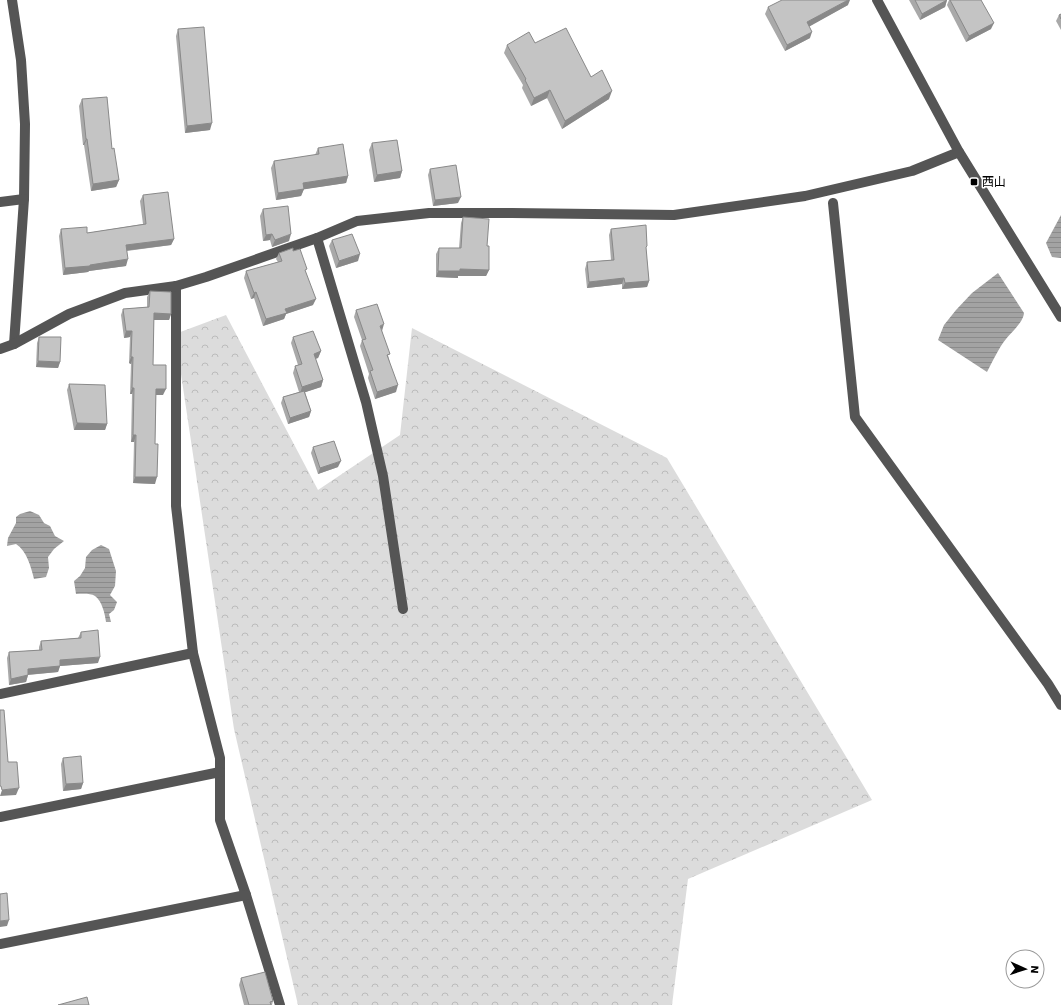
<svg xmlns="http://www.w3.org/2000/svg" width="1061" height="1005" font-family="'Work Sans','Noto Sans JP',sans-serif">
<defs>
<pattern id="forest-crowns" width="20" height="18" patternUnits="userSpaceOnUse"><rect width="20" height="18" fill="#dcdcdc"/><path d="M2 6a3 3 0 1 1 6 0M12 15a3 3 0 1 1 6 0" fill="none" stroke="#bbb"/></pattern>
<pattern id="water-rules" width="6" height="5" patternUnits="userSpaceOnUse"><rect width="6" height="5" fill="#a3a3a3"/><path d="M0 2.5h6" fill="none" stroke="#8b8b8b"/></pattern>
</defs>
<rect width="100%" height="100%" fill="#fff"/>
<path fill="url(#forest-crowns)" d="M226 315 318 490 400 435 412 328 667 458 872 800 688 879 672 1005H298L234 729 175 334Z"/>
<g fill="url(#water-rules)">
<path d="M1061 215V258L1052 257 1046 243Z"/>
<path d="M998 273 1024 313C1023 323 1012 331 1006 339 998 349 993 361 987 372L938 340 944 325 956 310 972 293Z"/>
<path d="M30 511 39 515 44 523 50 526 55 536 64 541 54 549 48 557 49 568 46 577 34 579C31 567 27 551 16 544L7 546 8 538 16 523V517L20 514Z"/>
<path d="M101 545 109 549 116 571 115 586 110 595 117 602 114 610 109 614 111 622H106C105 614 102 601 95 596 90 593 82 594 76 594L74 581 80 576 85 568 86 557 92 550Z"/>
</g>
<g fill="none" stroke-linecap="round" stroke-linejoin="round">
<g stroke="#555" stroke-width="10">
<path d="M12 0 21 60 25 124 24 199 14 344"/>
<path d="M877 0 959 152 1061 317"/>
<path d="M0 202 24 199"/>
<path d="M833 203 855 417 1048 684 1061 705"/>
<path d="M317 238 366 402 383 476 403 609"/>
<path d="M176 286V506L193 653 220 758V820L246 895 280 1005"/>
<path d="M0 349 14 344 69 314 125 293 176 286 206 277 317 238 357 221 429 213H512L674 215 805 196 912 171 959 152"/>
<path d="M0 694 193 653"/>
<path d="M0 817 220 772"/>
<path d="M0 944 246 895"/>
</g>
</g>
<g fill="#a9a9a9">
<path d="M909 0H947L945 7 920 20Z"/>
<path d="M949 0H981L991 29 966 42 947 5Z"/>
<path d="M848 5 809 26 810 38 785 51 765 14 768 7Z"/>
<path d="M1061 14V30L1056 21 1059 15Z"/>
<path d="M178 29 210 130 185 133 176 36Z"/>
<path d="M535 43 591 77 609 99 562 129 547 98 531 106 522 88 523 85 504 53 507 45Z"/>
<path d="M82 99 112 149 119 180 116 187 91 191 84 145H83L79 106Z"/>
<path d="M372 143 402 171 400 178 374 182 369 150Z"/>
<path d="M318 148 348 176 346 183 304 189 301 196 276 200 271 168 274 161 315 155Z"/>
<path d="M430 169 458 203 433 206 428 175Z"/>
<path d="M143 195 174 239 171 245 127 251 126 266 89 271 88 272 63 275 59 236 61 229 87 233 143 224 140 201Z"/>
<path d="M263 209 289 241 272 247 270 240 263 241 260 216Z"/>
<path d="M463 217 487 246 489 270 486 276H458V278L436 277V254L439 248H459L461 223Z"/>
<path d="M611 229 646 250 649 281 647 287 622 289V284L587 288 585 269 587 262 611 260 609 235Z"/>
<path d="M332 240 358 261 336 268 329 246Z"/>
<path d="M293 251 306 273 313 305 286 314 284 319 263 326 254 298 251 299 244 278 246 271 278 262 276 259 279 253Z"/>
<path d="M150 291 171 314 169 320H154L153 365 163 395H156L155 444V484L133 483 134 442H131L132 394H130L131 364 129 363 130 337 124 338 121 315 123 309 147 307V297Z"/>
<path d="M356 310 382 331 389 359 396 392 375 399 368 378 369 374 360 346 362 340 354 317Z"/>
<path d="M39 337 60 362 58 368 36 367 37 343Z"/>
<path d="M293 337 321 351 318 358 315 359 323 380 321 387 305 392 311 411 309 417 288 424 281 403 283 397 299 392 293 373 295 366 298 365 291 343Z"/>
<path d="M69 384 107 424 105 430H74L67 390Z"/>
<path d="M313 447 338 467 318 474 311 453Z"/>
<path d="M81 632 98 663 60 666 58 672 28 675 26 682 9 685 7 658 9 652 39 650V647L41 641 78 638Z"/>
<path d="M63 758 83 783 81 789 63 791 61 764Z"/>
<path d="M241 978 273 1001 272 1005H244L239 985Z"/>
</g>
<g fill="#898989">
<path d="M848 0H850L848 5 805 29 807 22Z"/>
<path d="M947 0 945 7 920 20 922 14Z"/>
<path d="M994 23 991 29 966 42 969 36Z"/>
<path d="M812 32 810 38 785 51 787 45Z"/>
<path d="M550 90 547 98 531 106 534 98Z"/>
<path d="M612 91 609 99 562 129 565 121Z"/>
<path d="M212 123 210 130 185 133 187 126Z"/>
<path d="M86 139H87L84 145H83Z"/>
<path d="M402 171 400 178 374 182 377 175Z"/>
<path d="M348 176 346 183 300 190 303 183Z"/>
<path d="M119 180 116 187 91 191 93 184Z"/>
<path d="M304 189 301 196 276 200 278 193Z"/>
<path d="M461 197 458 203 433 206 435 200Z"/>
<path d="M272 234 270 240 263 241 266 235Z"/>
<path d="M291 234 289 241 272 247 275 240Z"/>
<path d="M174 239 171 245 123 251 126 245Z"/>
<path d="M360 254 358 261 336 268 339 261Z"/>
<path d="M128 259 126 266 89 271 88 272 63 275 65 268Z"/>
<path d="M460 269 489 270 486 276H458V278L436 277 438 271Z"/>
<path d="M624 278 622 284 587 288 589 282Z"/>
<path d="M649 281 647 287 622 289 625 283Z"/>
<path d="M256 292 254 298 251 299 254 293Z"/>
<path d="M316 299 313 305 286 314 284 319 263 326 266 319 285 309Z"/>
<path d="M154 313 171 314 169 320H152Z"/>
<path d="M384 324 382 331 380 326Z"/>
<path d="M126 331H132L130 337 124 338Z"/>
<path d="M321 351 318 358 311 360 314 354Z"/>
<path d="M131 357H133L131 364 129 363Z"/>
<path d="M38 361 60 362 58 368 36 367Z"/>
<path d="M323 380 321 387 300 394 302 387Z"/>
<path d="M398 385 396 392 375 399 377 392Z"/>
<path d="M132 388H134L132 394H130Z"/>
<path d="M156 389H166L163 395H154Z"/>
<path d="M311 411 309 417 288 424 290 418Z"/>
<path d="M77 423 107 424 105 430H74Z"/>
<path d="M133 435H136L134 442H131Z"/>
<path d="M341 461 338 467 318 474 320 468Z"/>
<path d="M135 477H157L155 484 133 483Z"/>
<path d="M100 657 98 663 60 666 58 672 25 675 28 669 60 660Z"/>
<path d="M28 675 26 682 9 685 11 679Z"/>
<path d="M83 783 81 789 63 791 66 784Z"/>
<path d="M19 788 16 795 0 796 2 790Z"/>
<path d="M9 920 7 926 0 927V921Z"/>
</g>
<g fill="#c4c4c4" stroke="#898989">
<path d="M782 0H848L807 22 812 32 787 45 768 7Z"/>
<path d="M915 0H947L922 14Z"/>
<path d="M950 0H981L994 23 969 36Z"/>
<path d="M1061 14V19L1059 15Z"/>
<path d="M204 27 212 123 187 126 178 29Z"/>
<path d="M566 28 591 77 602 70 612 91 565 121 550 90 534 98 525 80 526 79 507 45 529 32 535 43Z"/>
<path d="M107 97 112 149 114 148 119 180 93 184 87 139H86L82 99Z"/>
<path d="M397 140 402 171 377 175 372 143Z"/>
<path d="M343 144 348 176 303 183 304 189 278 193 274 161 319 154 318 148Z"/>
<path d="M456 165 461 197 435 200 430 169Z"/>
<path d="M168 192 174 239 126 245 128 259 90 265V266L65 268 61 229 87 227V233L146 224 143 195Z"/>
<path d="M288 206 291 234 275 240 272 234 266 235 263 209Z"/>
<path d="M463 217 489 219 487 246H489V270L460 269V271H438L439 248H461Z"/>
<path d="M646 225 647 246 646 247 649 281 625 283 624 278 589 282 587 262 614 260 611 229Z"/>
<path d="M352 234 360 254 339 261 332 240Z"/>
<path d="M293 248V251L300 249 307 269 305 270 316 299 285 309 287 313 266 319 256 292 254 293 246 271 282 261 279 253Z"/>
<path d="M150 291 171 292V314L154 313 153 365H166V389H156L155 444H158L157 477H135L136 435H133L134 388H132L133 357H131L132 331H126L123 309 149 307Z"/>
<path d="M377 304 384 324 380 326 390 354 387 355 398 385 377 392 370 371 373 370 362 340 366 339 356 310Z"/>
<path d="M313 331 321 351 314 354 323 380 302 387 295 366 302 364 293 337Z"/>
<path d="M39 337H61L60 362 38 361Z"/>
<path d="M69 384 105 385 107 424 77 423Z"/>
<path d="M304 391 311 411 290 418 283 397Z"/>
<path d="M334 441 341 461 320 468 313 447Z"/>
<path d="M98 630 100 657 60 660V666L28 669V675L11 679 9 652 42 650 41 641 81 638V632Z"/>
<path d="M0 710H4L8 762H17L19 788 2 790 1 786H0Z"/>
<path d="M81 756 83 783 66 784 63 758Z"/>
<path d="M7 893 9 920 0 921V894Z"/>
<path d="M265 972 273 1001 270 1002 271 1005H249L241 978Z"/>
<path d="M87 997 89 1005H58Z"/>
</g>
<rect fill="#000" stroke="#fff" stroke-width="1.5" x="970" y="178" width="8" height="8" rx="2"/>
<g text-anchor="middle" stroke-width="3" stroke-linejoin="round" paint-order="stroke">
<g font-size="12" fill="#000" stroke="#fff" text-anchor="start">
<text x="982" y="186">西山</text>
</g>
</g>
<g transform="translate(1025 969) rotate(93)"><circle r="19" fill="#ffffff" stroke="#999999"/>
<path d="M0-3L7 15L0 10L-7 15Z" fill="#000000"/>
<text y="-6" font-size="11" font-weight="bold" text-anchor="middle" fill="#000000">N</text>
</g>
</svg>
